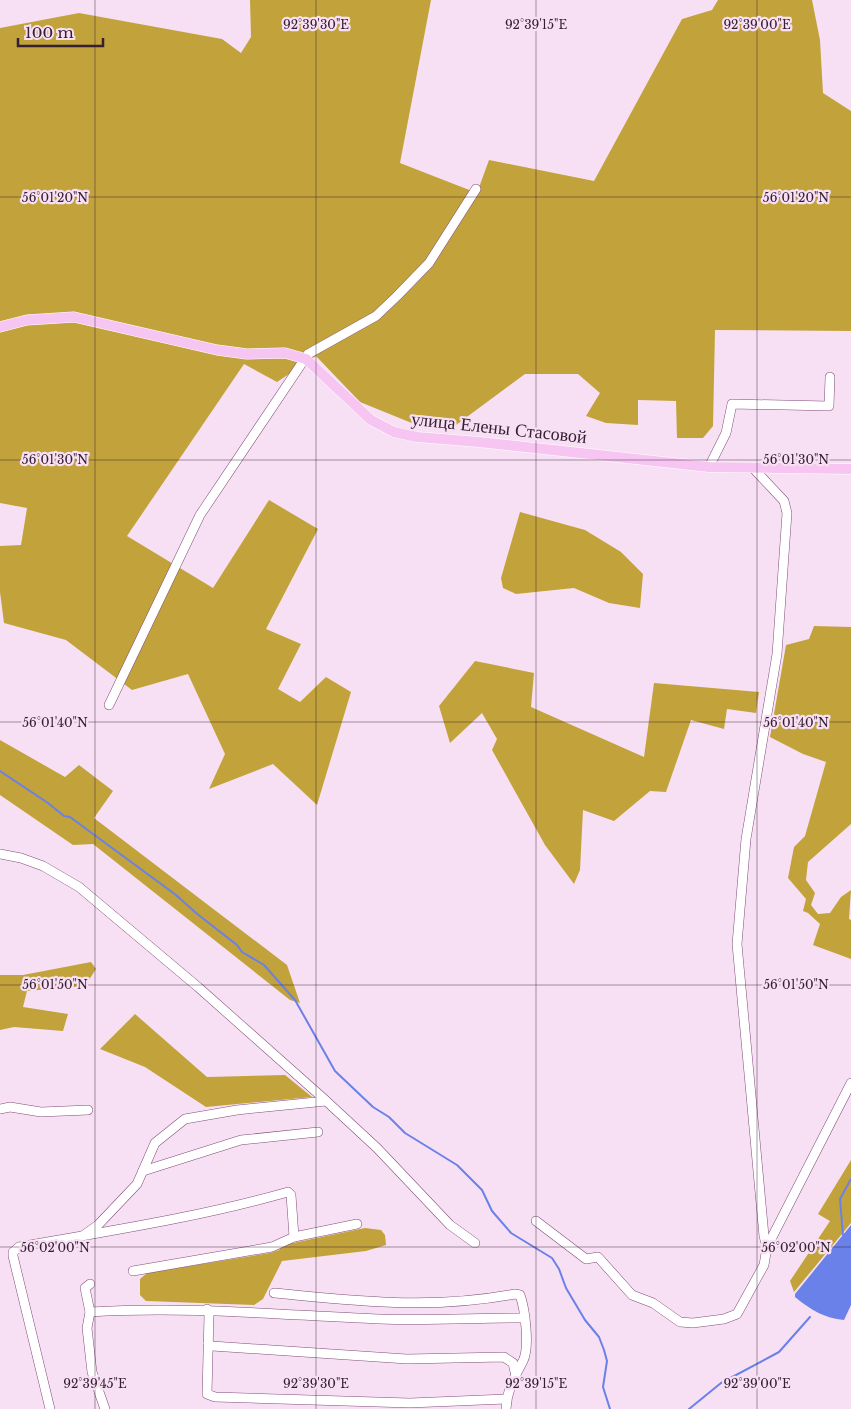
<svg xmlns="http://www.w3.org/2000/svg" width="851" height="1409" font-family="'Libre Baskerville',serif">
<rect width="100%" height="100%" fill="#f8e0f4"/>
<g fill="#c2a23a">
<path d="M250 0H431L400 163 477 193 489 160 594 181 682 19 712 10 718 0H812L820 40 823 93 851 111V331L715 330 713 426 703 438H677L676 401 638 400V425L606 423 586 416 600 393 578 374H525L456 425 424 428 360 402 316 356 277 382 244 364 127 536 213 588 269 500 318 529 266 629 301 644 278 689 300 702 326 677 351 692 317 805 273 764 209 789 225 754 188 674 132 690 66 640 4 623 0 592V546L21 545 27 508 0 503V28L79 13 222 39 241 53 251 37Z"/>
<path d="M520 512 585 530 621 552 643 574 640 608 609 603 574 588 516 594 503 588 501 578Z"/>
<path d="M814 626 851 627V824L808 862 806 880 815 893 811 905 818 914 830 913 841 897 851 890 849 919 851 920V959L813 945 820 924 808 913 803 911 806 899 788 878 794 847 805 836 826 762 803 754 770 737 786 645 809 639Z"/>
<path d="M475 661 534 673 531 707 644 757 654 683 759 692 756 713 727 709 724 729 691 720 666 792 650 791 614 821 583 810 580 870 574 884 545 845 492 750 497 739 482 713 450 743 439 706Z"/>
<path d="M0 740 65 777 79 765 113 791 94 818 287 965 300 1003 290 1000 93 844 73 845 0 795Z"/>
<path d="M91 962 96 969 85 986 27 991 23 1007 68 1014 63 1031 14 1027 0 1030V975H23Z"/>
<path d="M135 1014 207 1077 285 1075 312 1097 206 1107 145 1067 100 1049Z"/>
<path d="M851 1160V1223L794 1292 790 1281 830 1221 818 1214Z"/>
<path d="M365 1228 381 1230 385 1235 386 1245 366 1251 282 1261 263 1299 254 1305 146 1301 140 1295V1279L147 1273 270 1253 279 1250 283 1245Z"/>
</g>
<path fill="#6981e8" d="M851 1225V1305L844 1320C824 1318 811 1310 795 1297V1294Z"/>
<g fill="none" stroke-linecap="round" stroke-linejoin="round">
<g stroke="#6981e8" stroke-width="2">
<path d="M0 771 48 803 64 816 70 817 176 895 196 913 237 945 242 952 264 965 295 1000 335 1071 373 1107 389 1117 405 1133 457 1165 482 1190 492 1211 511 1233 552 1258 559 1269 566 1288 585 1320 599 1337 604 1350 607 1361 603 1387 610 1409"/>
<path d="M843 1236 840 1199 851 1179"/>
<path d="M689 1409 721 1383 779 1352 810 1317"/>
</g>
<g stroke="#7f4d79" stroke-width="10">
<g id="minor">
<path d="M709 467 726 433 732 404 829 406 830 377"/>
<path d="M754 469 784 501 787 513 777 654 746 839 737 944 764 1236 767 1247"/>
<path d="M109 705 200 515 308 354 376 316 397 296 429 263 476 189"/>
<path d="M0 854 21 858 43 866 79 887 198 987 323 1098 377 1148 450 1225 475 1243"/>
<path d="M0 1109 10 1107 41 1112 88 1110"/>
<path d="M143 1171 241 1140 318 1132"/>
<path d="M536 1221 586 1259 598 1257 632 1295 653 1303 680 1322 693 1323 724 1319 737 1314 764 1265 767 1247 851 1083"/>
<path d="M84 1235 98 1225 137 1184 155 1143 185 1119 237 1110 326 1101"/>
<path d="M133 1271 272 1247 294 1237 357 1224"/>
<path d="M90 1284 85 1288 90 1312 87 1328 92 1372 105 1409"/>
<path d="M274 1293C359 1301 430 1310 515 1294L520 1295C525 1309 530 1347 523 1361 514 1378 507 1390 506 1409"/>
<path d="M207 1309 209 1315 207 1394 215 1397 410 1403 506 1399"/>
<path d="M90 1312C187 1306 282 1315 379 1319 427 1321 476 1318 524 1318"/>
<path d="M208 1343 212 1346 407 1359 504 1357 513 1363 515 1372"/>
<path d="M50 1409 13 1256V1252L19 1247C109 1231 200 1217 288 1192L291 1195 294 1237"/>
</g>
</g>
<g stroke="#fff" stroke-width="11">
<path id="major" d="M0 327 27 320 74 317 217 350 247 354 285 353 306 359 371 420 394 432 417 437 479 442 709 467 851 469"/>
</g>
<use href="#minor" stroke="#fff" stroke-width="9"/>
<use href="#major" stroke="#f7c5f1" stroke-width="10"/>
</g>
<path fill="none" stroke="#352033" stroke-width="1" stroke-opacity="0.45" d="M95 0V1409M316 0V1409M536 0V1409M757 0V1409M0 197H851M0 460H851M0 722H851M0 985H851M0 1247H851"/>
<g text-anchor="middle" stroke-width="4.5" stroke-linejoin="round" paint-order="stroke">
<g font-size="18" fill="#352033" stroke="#f8e0f4">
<text transform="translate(499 428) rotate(6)" y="6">улица Елены Стасовой</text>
</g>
</g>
<g font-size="12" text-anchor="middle" fill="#352033" stroke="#f8e0f4" stroke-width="4.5" stroke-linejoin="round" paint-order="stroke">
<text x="316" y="29">92°39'30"E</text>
<text x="536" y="29">92°39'15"E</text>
<text x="757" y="29">92°39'00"E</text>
<text x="796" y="202">56°01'20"N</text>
<text x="55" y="202">56°01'20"N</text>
<text x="796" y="464">56°01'30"N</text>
<text x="55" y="464">56°01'30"N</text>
<text x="796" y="727">56°01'40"N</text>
<text x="55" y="727">56°01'40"N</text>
<text x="796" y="989">56°01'50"N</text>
<text x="55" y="989">56°01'50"N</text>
<text x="796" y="1252">56°02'00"N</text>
<text x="55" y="1252">56°02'00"N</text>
<text x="95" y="1388">92°39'45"E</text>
<text x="316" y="1388">92°39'30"E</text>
<text x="536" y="1388">92°39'15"E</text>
<text x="757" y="1388">92°39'00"E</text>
</g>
<path d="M18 38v8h85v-8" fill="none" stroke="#352033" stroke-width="2.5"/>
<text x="25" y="38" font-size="15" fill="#352033" stroke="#f8e0f4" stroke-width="4" paint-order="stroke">100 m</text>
</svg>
